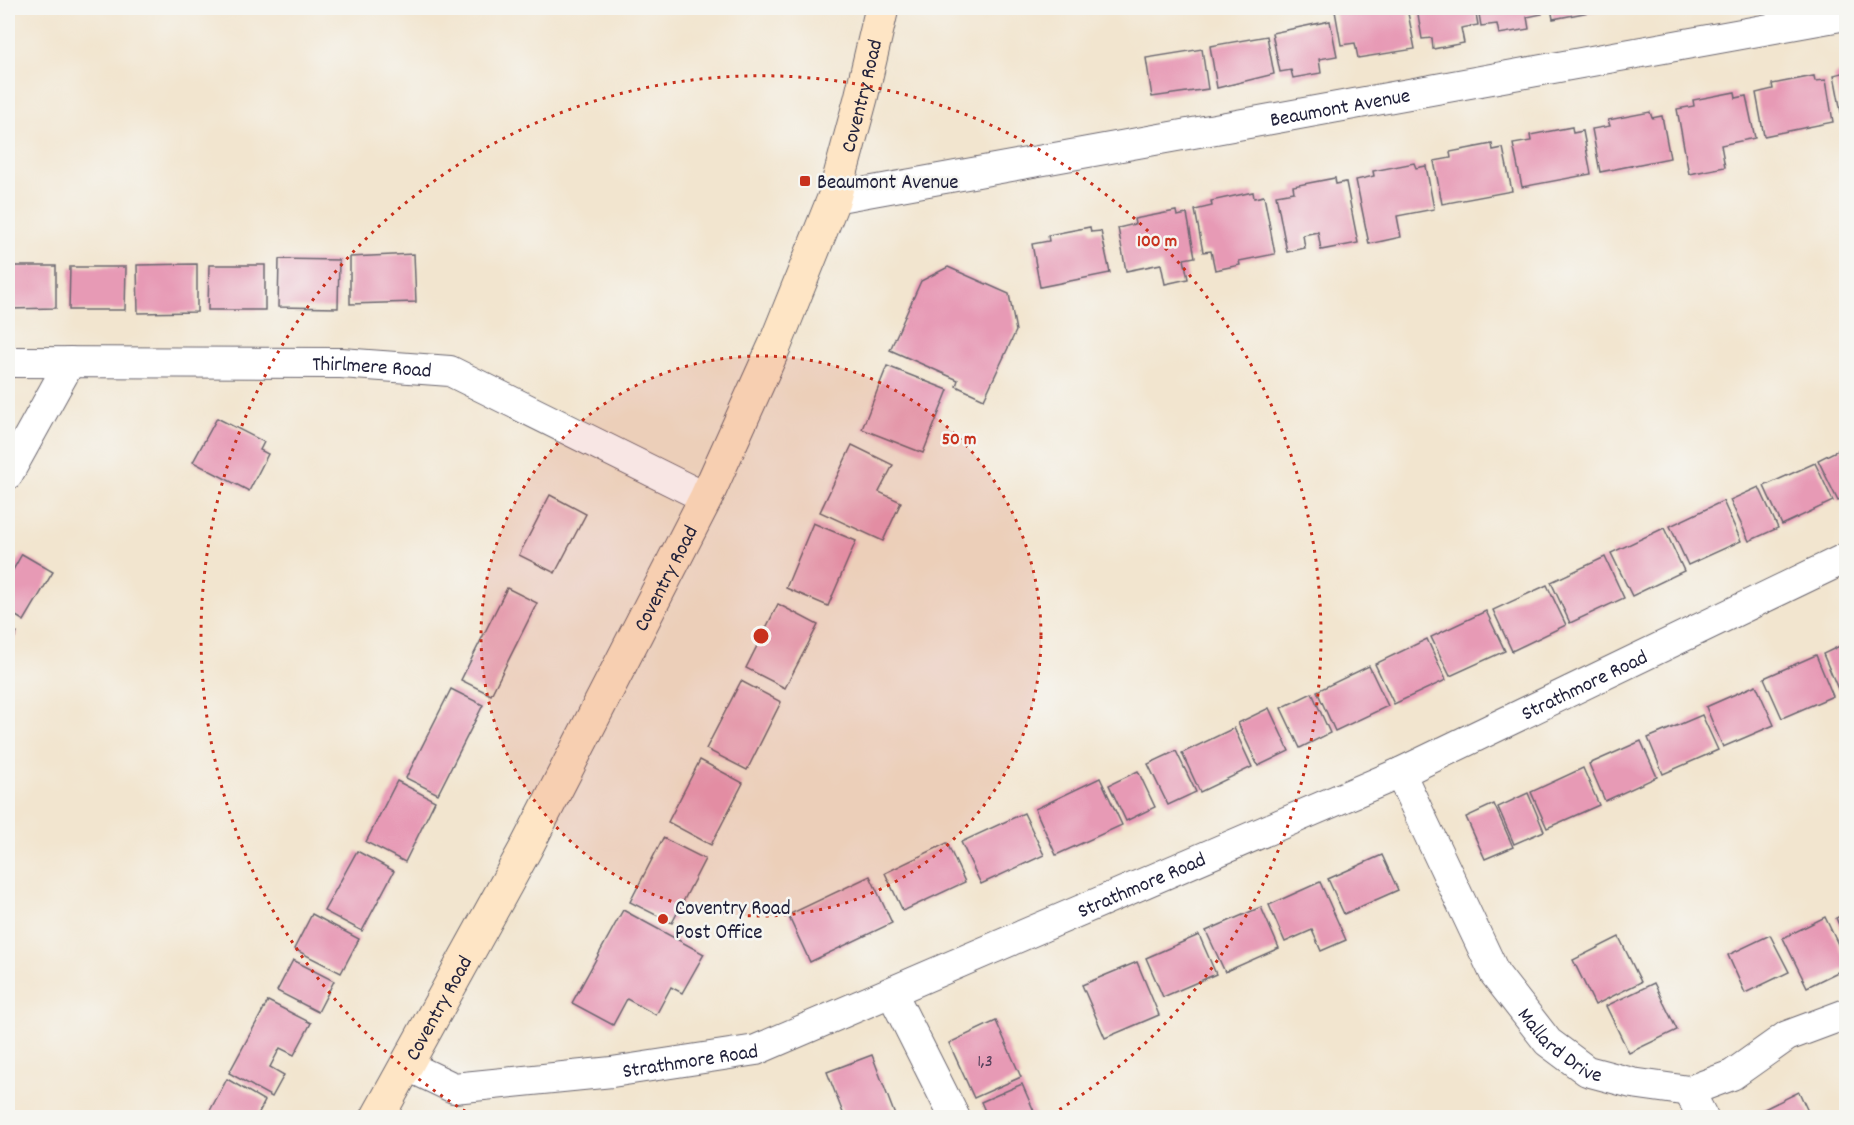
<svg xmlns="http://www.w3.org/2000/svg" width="1854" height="1125" font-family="Dekko,sans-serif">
<rect width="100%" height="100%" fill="#f6f6f2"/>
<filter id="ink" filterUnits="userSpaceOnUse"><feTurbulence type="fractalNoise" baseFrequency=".0167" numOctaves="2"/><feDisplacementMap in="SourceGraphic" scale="12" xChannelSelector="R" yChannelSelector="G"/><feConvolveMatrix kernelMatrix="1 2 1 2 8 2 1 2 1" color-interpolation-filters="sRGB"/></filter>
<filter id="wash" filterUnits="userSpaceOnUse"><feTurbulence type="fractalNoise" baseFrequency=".008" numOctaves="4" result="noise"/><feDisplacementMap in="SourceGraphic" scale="24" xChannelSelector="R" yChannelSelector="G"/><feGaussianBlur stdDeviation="1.35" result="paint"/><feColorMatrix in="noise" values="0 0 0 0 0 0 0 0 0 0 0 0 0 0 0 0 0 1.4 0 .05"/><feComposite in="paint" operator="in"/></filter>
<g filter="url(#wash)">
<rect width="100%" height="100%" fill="#f2e5cf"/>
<g id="blocks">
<g fill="#e79ab5">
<path d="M1355 8H1407L1415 49 1358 58 1355 43 1341 45 1335 11Z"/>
<path d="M1417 8H1475L1478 25 1461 28 1464 43 1433 49 1432 38 1422 39Z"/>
<path d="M1478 8H1541L1542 14 1527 17 1529 29 1499 34 1497 24 1481 26Z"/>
<path d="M1551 8H1605V9L1553 19Z"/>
<path d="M1330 21 1337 56 1319 59 1321 73 1293 78 1291 70 1280 72 1272 33Z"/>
<path d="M1267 36 1274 74 1217 88 1210 46Z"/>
<path d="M1202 49 1208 89 1152 97 1146 58Z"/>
<path d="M1846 72V116L1842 117 1834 75Z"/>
<path d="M1814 76 1815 81 1826 80 1833 122 1764 136 1756 93 1773 89 1772 84Z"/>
<path d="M1735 92 1736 98 1746 96 1755 138 1721 145 1725 167 1689 174 1677 109 1694 106 1693 100Z"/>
<path d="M1650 112 1652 118 1662 116 1670 158 1600 172 1592 129 1610 126 1608 120Z"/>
<path d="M1572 127 1573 133 1583 131 1591 174 1522 187 1513 144 1531 141 1530 135Z"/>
<path d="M1492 144 1493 150 1503 148 1512 191 1442 204 1434 161 1451 158 1450 152Z"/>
<path d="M1414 163 1416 168 1426 166 1434 209 1397 216 1401 237 1369 244 1356 180 1374 176 1373 171Z"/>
<path d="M1335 178 1336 184 1346 182 1358 243 1321 250 1318 232 1303 235 1305 248 1287 252 1276 195 1294 192 1293 186Z"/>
<path d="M1253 192 1254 198 1264 196 1275 254 1239 261 1240 265 1215 270 1211 251 1203 252 1195 210 1212 206 1211 201Z"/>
<path d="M1176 211 1177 216 1187 214 1195 257 1184 259 1188 279 1165 284 1161 264 1126 271 1118 228 1135 224 1134 219Z"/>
<path d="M1090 227 1091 232 1101 231 1110 273 1040 287 1032 244 1049 241 1048 235Z"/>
<path d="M414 254 416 302 350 304V257Z"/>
<path d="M279 259 339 260 338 308 278 307Z"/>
<path d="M197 264V312L138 313 137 265Z"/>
<path d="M209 265H265V310H208Z"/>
<path d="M8 266H56V308L8 309Z"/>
<path d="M70 267H126L125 310H69Z"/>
<path d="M948 267 1009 294 1016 331 984 399 956 386 958 380 890 350 921 281Z"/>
<path d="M887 366 948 390 923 453 862 429Z"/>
<path d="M217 418 264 442 260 450 268 454 249 491 193 462Z"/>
<path d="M852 445 893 465 879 492 901 502 883 541 820 512Z"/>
<path d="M1846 446V497L1838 501 1818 460Z"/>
<path d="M1815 463 1833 501 1782 525 1764 486Z"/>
<path d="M1759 487 1778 528 1749 541 1730 500Z"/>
<path d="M550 495 586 514 555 573 519 555Z"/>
<path d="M1723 501 1741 541 1688 565 1670 526Z"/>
<path d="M813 523 856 541 828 606 786 588Z"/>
<path d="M1664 528 1684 571 1632 596 1611 553Z"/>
<path d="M22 554 53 572 24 621 8 611V579Z"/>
<path d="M1605 557 1624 598 1570 623 1551 582Z"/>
<path d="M1547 585 1566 625 1512 651 1493 610Z"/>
<path d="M507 588 537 603 491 695 461 680Z"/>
<path d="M778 604 818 625 785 688 746 668Z"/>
<path d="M1486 611 1505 651 1450 676 1431 637Z"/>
<path d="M8 628 17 633 8 649Z"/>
<path d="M1427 639 1446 680 1394 704 1375 664Z"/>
<path d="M1846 643V685L1838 689 1823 654Z"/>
<path d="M1816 655 1833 696 1782 718 1764 678Z"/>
<path d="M1369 666 1388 706 1335 731 1317 691Z"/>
<path d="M741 681 781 702 747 770 706 749Z"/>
<path d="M1756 685 1774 725 1723 747 1706 707Z"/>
<path d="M451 689 483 705 438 794 406 778Z"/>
<path d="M1312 693 1330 733 1300 748 1281 708Z"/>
<path d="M1269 708 1289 751 1258 766 1238 723Z"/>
<path d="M1702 715 1718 750 1663 774 1648 738Z"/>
<path d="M1234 728 1252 767 1200 792 1182 753Z"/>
<path d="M1641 741 1657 777 1605 801 1589 764Z"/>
<path d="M1176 751 1196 792 1168 805 1148 764Z"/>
<path d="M700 760 743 783 711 845 668 822Z"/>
<path d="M1583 768 1599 805 1547 828 1531 792Z"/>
<path d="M1138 771 1155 807 1126 821 1109 785Z"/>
<path d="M1100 778 1122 825 1056 855 1035 809Z"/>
<path d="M397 781 435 801 405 862 366 842Z"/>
<path d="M1528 793 1544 831 1514 844 1498 807Z"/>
<path d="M1494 804 1513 847 1485 859 1466 817Z"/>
<path d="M1024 813 1044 855 981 884 961 842Z"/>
<path d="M663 838 705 859 672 923 630 902Z"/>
<path d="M947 843 965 882 903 911 885 873Z"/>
<path d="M357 851 394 871 362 931 324 911Z"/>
<path d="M1382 855 1398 890 1344 914 1328 879Z"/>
<path d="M870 876 892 923 810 962 788 915Z"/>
<path d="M1320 882 1346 940 1321 951 1312 930 1285 942 1269 905Z"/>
<path d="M1261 907 1279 948 1225 972 1206 931Z"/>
<path d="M623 910 704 954 682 993 671 987 656 1015 627 999 613 1025 572 1003Z"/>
<path d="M1846 913V940L1836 918Z"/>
<path d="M312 914 359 939 341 973 294 949Z"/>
<path d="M1825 917 1846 961V968L1807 987 1783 938Z"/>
<path d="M1199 935 1216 974 1163 997 1146 958Z"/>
<path d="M1770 935 1789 972 1745 993 1728 955Z"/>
<path d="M1619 937 1641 982 1595 1005 1573 960Z"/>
<path d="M293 960 334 981 318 1012 277 991Z"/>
<path d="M1137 962 1159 1015 1105 1038 1082 985Z"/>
<path d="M1654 983 1677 1030 1629 1053 1606 1006Z"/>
<path d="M268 1001 311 1023 294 1055 280 1048 270 1067 284 1075 272 1097 229 1073Z"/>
<path d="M996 1021 1021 1077 974 1098 949 1043Z"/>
<path d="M872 1055 896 1118H845L827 1072Z"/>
<path d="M227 1079 265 1101 256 1118H206Z"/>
<path d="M1022 1084 1037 1118H988L981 1102Z"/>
<path d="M1799 1092 1811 1118H1746Z"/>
</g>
</g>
</g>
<g filter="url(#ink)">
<use href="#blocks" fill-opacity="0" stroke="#6b666f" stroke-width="1.5"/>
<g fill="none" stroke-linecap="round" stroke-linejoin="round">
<g stroke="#6b666f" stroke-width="32">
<g id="street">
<path id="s1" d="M834 198 1846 15"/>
<path id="s2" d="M8 362 341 363 450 371 706 498"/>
<path d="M8 474 70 362"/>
<path id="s3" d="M1400 773 1495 974 1548 1042 1587 1071 1632 1083 1689 1091 1732 1075 1787 1036 1846 1014"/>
<path d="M892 993 955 1118"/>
<path id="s4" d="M406 1065 454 1088 612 1072 756 1050 1400 773 1846 558"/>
<path d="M1689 1091 1703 1118"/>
</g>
</g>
<g stroke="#6b666f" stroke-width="35">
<g id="secondary">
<path id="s5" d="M377 1118 526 848 706 498 775 345 834 198 861 98 882 8"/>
</g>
</g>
<use href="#street" stroke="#fff" stroke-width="30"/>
<use href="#secondary" stroke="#fee5c5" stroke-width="33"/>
</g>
</g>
<circle cx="761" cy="636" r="280" fill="#c8321e" fill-opacity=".12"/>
<g fill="none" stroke="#c8321e" stroke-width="3" stroke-dasharray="3 6">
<circle cx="761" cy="636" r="280"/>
<path d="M473 1116A560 560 0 1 1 1049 1116"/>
</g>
<g fill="#c8321e" stroke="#f6f6f2" stroke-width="2">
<rect x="799" y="175" width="12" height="12" rx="3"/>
<circle cx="663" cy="919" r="6"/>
</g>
<g text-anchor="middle" stroke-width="5" stroke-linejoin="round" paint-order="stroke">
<g font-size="18" fill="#53405a">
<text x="985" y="1066">1,3</text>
</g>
<g font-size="21" fill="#22223b" stroke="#f6f6f2">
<text dy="7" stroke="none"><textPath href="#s5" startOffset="1134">Coventry Road</textPath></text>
<text dy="7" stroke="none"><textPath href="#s1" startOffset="514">Beaumont Avenue</textPath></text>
<text dy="7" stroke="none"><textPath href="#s2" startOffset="364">Thirlmere Road</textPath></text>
<text dy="7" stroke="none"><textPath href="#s5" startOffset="612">Coventry Road</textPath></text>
<text dy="7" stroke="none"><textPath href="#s4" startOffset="1263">Strathmore Road</textPath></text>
<text dy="7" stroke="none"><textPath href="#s4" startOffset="777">Strathmore Road</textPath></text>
<text dy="7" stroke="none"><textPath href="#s5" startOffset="126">Coventry Road</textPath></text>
<text dy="7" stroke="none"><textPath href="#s3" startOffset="320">Mallard Drive</textPath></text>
<text dy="7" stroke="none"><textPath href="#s4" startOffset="291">Strathmore Road</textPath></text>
</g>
<g font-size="21" fill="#22223b" stroke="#f6f6f2" text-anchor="start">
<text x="817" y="188">Beaumont Avenue</text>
<text x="675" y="914">Coventry Road<tspan x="675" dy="24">Post Office</tspan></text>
</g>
</g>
<circle cx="761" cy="636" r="9" fill="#c8321e" stroke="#f6f6f2" stroke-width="3"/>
<g font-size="18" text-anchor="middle" font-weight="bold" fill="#c8321e" stroke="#f6f6f2" stroke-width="5" stroke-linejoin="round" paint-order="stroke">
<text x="1157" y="246">100 m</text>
<text x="959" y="444">50 m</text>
</g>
<rect width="1854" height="1125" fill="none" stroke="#f6f6f2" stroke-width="30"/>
</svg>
